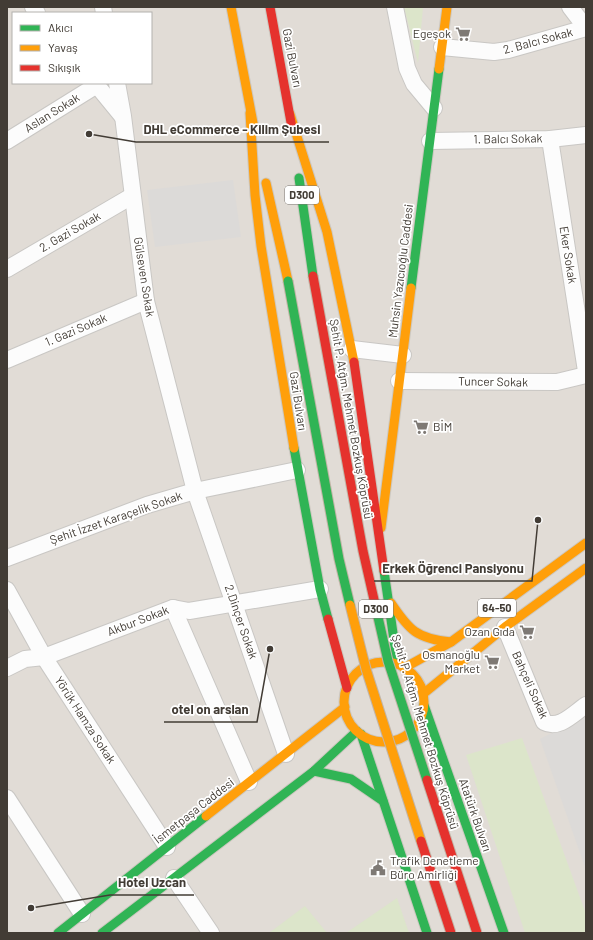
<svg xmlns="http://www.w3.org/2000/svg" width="593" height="940" font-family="Barlow,sans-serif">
<rect width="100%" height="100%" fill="#edebe8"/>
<path fill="#e1dcd6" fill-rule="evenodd" d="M7 7H586V933H7ZM13 13H151V83H13Z"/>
<g fill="#dce5ca">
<path d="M404 7H423L418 63Z"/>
<path d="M522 738 586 914V933H525L466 755Z"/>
<path d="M397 898 409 933H346Z"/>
<path d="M305 906 327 933H269Z"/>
</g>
<g fill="#dcdad8">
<path d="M233 180 241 237 155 247 147 190Z"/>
<path d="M586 716V870L540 739Z"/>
</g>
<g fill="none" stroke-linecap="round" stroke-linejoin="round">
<g stroke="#c9c7c4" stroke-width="18">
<g id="street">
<path d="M33 7 37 13"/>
<path d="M103 7 104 13"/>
<path d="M395 7 407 68 414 84 434 108"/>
<path d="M570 7 586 28"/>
<path d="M442 47 494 52 508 50 586 28"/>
<path d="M95 83 122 116"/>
<path d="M117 83 123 116 146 301 195 491 286 754"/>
<path d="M550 139 586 371"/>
<path d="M7 141 97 85"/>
<path d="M430 141 550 139 586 135"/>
<path d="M7 269 132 196"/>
<path d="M352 349 403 355"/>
<path d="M7 360 146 301"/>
<path d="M399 381 557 382 586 375"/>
<path d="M7 558 147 505 195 491 297 470"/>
<path d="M7 590 44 657 167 847"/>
<path d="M173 608 249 782"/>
<path d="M505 627 544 722C559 730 573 714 586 705"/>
<path d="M7 668 25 659 44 657 173 608 189 611 320 589"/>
<path d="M7 798 82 914"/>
<path d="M174 878 211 933"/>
</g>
</g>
<g stroke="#ccc7bf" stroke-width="11">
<g id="fast">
<path d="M299 178 313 276"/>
<path d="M411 288 439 69"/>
<path d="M294 448 320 589 328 619"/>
<path d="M384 571 397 661"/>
<path d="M424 705 504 933"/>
<path d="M361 734 427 933"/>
<path d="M314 771 351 779 383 801"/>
<path d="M58 933 206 816"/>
<path d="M102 933 314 771 357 731"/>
</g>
</g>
<g stroke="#ccc7bf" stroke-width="11">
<g id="slow">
<path d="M231 7 254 128"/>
<path d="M439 69 447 7"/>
<path d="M250 113 255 195 261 246 294 448"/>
<path d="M290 114 327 232 354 362"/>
<path d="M266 183 288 281"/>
<path d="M381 528 411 288"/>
<path d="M391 603C409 630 417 639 451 642"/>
<circle cx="384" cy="702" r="40"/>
<path d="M404 668 451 642 586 543"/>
<path d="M423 694 505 627 586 568"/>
<path d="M206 816 345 707"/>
</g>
</g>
<g stroke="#ccc7bf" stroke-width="11">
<g id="jam">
<path d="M270 7 292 128"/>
<path d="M354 362 384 571"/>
<path d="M328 619 347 688"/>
</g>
</g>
<use href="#street" stroke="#fcfcfc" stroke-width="16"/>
<use href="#fast" stroke="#30b455" stroke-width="9"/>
<use href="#slow" stroke="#ff9f0a" stroke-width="9"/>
<use href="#jam" stroke="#e5322d" stroke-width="9"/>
<g stroke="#c2b5a7" stroke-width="11" stroke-linecap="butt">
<g id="fast-bridge">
<path d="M288 281 339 559 350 605"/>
<path d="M375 604 388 661 427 780"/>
</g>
</g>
<g stroke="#c2b5a7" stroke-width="11" stroke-linecap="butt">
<path id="slow-bridge" d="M350 605 366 669 421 841"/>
</g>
<g stroke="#c2b5a7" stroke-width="11" stroke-linecap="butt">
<g id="jam-bridge">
<path d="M313 276 363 551 375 604"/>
<path d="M427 780 477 933"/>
<path d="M421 841 451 933"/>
</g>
</g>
<use href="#fast-bridge" stroke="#30b455" stroke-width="9"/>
<use href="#slow-bridge" stroke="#ff9f0a" stroke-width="9"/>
<use href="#jam-bridge" stroke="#e5322d" stroke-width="9"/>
</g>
<defs>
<g id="supermarket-bare" transform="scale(1.2)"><path d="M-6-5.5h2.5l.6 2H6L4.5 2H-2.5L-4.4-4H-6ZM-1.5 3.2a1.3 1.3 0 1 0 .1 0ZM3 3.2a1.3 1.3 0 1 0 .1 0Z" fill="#7e7974" stroke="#fff" stroke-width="2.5" paint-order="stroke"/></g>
<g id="civic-bare" transform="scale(1.2)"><path d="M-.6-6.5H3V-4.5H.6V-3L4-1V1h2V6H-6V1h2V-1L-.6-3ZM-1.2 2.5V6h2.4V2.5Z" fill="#7e7974" stroke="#fff" stroke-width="2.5" paint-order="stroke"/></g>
</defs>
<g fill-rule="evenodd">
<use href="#supermarket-bare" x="463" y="34"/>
<use href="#supermarket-bare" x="421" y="427"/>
<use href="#supermarket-bare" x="527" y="632"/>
<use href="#supermarket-bare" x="492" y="662"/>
<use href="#civic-bare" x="378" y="868"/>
</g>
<g text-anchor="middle" stroke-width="3.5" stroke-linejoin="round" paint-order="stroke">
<g fill="#fff" stroke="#7b7672" stroke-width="1">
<rect x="285" y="186" width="34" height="18" rx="3"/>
<rect x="478" y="599" width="38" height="18" rx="3"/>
<rect x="359" y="600" width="34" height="18" rx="3"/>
</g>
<g font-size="11" font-weight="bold" fill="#423c35">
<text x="302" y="199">D300</text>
<text x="497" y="612">64-50</text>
<text x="376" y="613">D300</text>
</g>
<g font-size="12" fill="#423c35" stroke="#fff" text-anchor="end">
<text x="451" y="38">Egeşok</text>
<text x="433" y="431" text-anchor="start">BİM</text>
<text x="515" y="636">Ozan Gıda</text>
<text x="480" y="659">Osmanoğlu<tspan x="480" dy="14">Market</tspan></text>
<text x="390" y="865" text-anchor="start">Trafik Denetleme<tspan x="390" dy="14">Büro Amirliği</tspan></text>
</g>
<g font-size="12" fill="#423c35" stroke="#fff">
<text transform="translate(538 41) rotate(-15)" y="4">2. Balcı Sokak</text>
<text transform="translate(292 58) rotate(79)" y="4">Gazi Bulvarı</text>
<text transform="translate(52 113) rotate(-32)" y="4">Aslan Sokak</text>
<text transform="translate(508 139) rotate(-1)" y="4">1. Balcı Sokak</text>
<text transform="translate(70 232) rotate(-30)" y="4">2. Gazi Sokak</text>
<text transform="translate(568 255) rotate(81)" y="4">Eker Sokak</text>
<text transform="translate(401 271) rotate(-83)" y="4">Muhsin Yazıcıoğlu Caddesi</text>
<text transform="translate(144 277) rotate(81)" y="4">Gülseven Sokak</text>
<text transform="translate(76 330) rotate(-23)" y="4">1. Gazi Sokak</text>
<text transform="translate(493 382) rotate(1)" y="4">Tuncer Sokak</text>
<text transform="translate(298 401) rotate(81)" y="4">Gazi Bulvarı</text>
<text transform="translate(351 419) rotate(80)" y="4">Şehit P. Atğm. Mehmet Bozkuş Köprüsü</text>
<text transform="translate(116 518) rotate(-19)" y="4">Şehit İzzet Karaçelik Sokak</text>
<text transform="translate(138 621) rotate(-21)" y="4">Akbur Sokak</text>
<text transform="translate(241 622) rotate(71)" y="4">2.Dinçer Sokak</text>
<text transform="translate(530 685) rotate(66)" y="4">Bahçeli Sokak</text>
<text transform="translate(85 720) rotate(57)" y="4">Yörük Hamza Sokak</text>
<text transform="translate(425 732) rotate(73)" y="4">Şehit P. Atğm. Mehmet Bozkuş Köprüsü</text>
<text transform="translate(194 811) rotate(-38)" y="4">İsmetpaşa Caddesi</text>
<text transform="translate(475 815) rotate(71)" y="4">Atatürk Bulvarı</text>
</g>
</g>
<path fill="none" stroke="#423c35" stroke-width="1.5" d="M89 134L136 142H329M538 520L532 581H374M270 649L257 722H164M31 908L110 895H194"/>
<g fill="#423c35" stroke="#fff" stroke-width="1.5">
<circle cx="89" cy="134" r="4"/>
<circle cx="538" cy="520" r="4"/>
<circle cx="270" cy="649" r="4"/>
<circle cx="31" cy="908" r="4"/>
</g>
<g font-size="13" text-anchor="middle" font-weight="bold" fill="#423c35" stroke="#fff" stroke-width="3.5" stroke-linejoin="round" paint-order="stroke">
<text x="232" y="134">DHL eCommerce - Kilim Şubesi</text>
<text x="453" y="573">Erkek Öğrenci Pansiyonu</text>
<text x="210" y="714">otel on arslan</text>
<text x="152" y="887">Hotel Uzcan</text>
</g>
<rect width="593" height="940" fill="none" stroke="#423c35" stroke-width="16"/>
<rect x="12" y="12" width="140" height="72" fill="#ffffff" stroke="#b3b1ae"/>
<rect x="20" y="25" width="20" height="6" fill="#30b455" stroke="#b3b1ae"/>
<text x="48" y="32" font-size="12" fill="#423c35">Akıcı</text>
<rect x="20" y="45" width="20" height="6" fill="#ff9f0a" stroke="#b3b1ae"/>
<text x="48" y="52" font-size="12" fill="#423c35">Yavaş</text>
<rect x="20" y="65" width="20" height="6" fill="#e5322d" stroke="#b3b1ae"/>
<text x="48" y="72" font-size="12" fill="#423c35">Sıkışık</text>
</svg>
